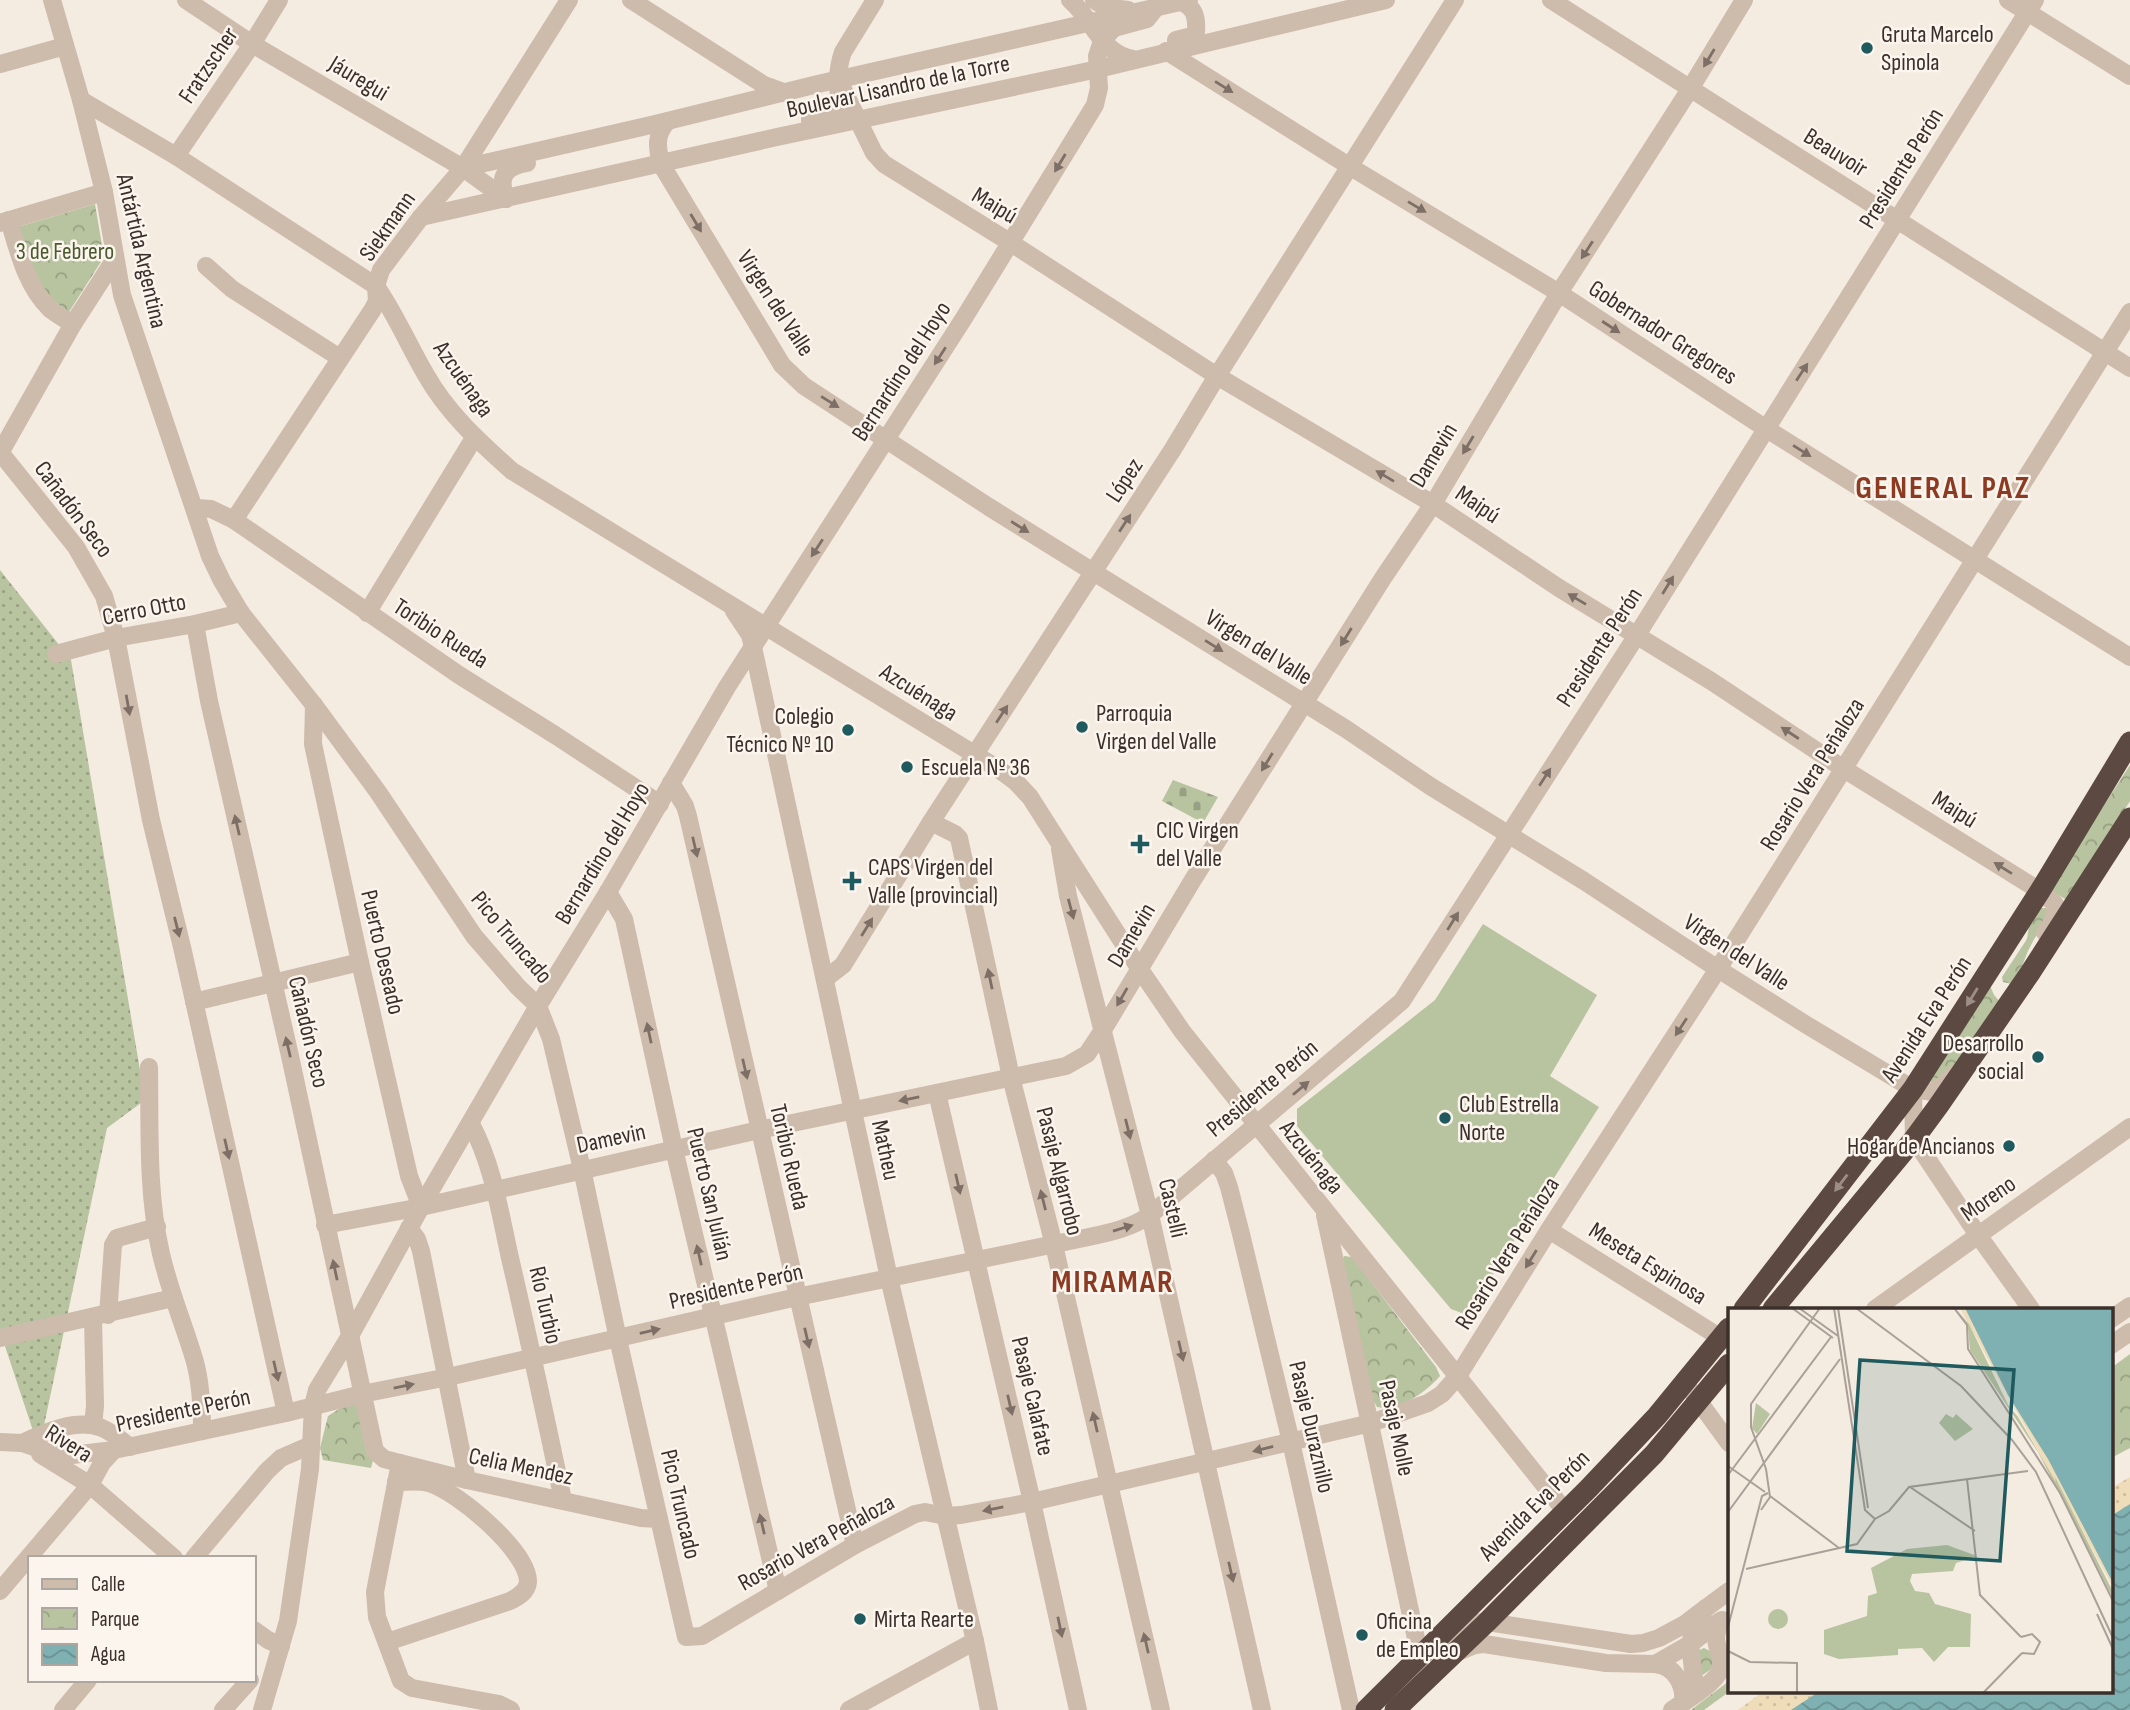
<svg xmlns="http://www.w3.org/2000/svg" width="2130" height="1710" font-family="'Sofia Sans Condensed',sans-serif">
<defs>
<pattern id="grass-dots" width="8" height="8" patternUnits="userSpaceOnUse" patternTransform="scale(1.75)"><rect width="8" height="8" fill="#b8c4a0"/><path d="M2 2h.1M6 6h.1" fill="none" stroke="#97a083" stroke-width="1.8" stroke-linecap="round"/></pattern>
<pattern id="sand-dots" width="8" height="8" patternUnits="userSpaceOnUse" patternTransform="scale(1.75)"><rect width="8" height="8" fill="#efdcb8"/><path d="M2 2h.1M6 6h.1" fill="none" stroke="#cebd9e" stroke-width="1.8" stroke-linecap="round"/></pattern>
<pattern id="cemetery-stones" width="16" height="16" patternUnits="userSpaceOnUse" patternTransform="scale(1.75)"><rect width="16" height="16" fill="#b8c4a0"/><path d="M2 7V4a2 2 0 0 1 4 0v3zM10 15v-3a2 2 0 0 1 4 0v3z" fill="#97a083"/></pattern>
<pattern id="park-crowns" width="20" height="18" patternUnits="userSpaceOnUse" patternTransform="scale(1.75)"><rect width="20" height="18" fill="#b8c4a0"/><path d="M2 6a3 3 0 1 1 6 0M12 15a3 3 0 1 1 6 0" fill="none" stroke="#97a083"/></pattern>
<pattern id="water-waves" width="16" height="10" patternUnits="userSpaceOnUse" patternTransform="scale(1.75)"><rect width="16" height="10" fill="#7fb0b2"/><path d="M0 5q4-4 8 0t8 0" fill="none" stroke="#699091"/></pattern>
</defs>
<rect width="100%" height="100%" fill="#f4ebe1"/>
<path fill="url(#grass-dots)" d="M0 570 71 660 145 1100 107 1128 39 1449 0 1331Z"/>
<g fill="url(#sand-dots)">
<path d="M2130 1477V1577L2111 1588V1488Z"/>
<path d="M1764 1691H1939L1907 1710H1738Z"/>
</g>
<path fill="url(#cemetery-stones)" d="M1173 780 1218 797 1203 823 1162 801Z"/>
<g fill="url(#park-crowns)">
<path d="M95 204 104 257 69 312 51 299 37 280 18 227Z"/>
<path d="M2130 765V801L2068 899H2065L2053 892 2052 886Z"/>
<path d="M2041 908H2046L2050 911C2045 925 2036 934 2030 947 2023 960 2022 973 2012 984L2003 982 2002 977 2027 939 2029 926Z"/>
<path d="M1989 983 1994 995 2001 1003 1988 1023 1946 1075 1938 1082H1930Z"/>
<path d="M1344 1256 1352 1257 1436 1367 1440 1376C1426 1392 1399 1412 1377 1407L1372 1398 1341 1264Z"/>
<path d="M2130 1354V1448L2111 1458V1368Z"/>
<path d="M362 1394 375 1452 371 1468 323 1460 320 1448 328 1416Z"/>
<path d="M1704 1648 1710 1651 1714 1664 1710 1670 1701 1676 1697 1651Z"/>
<path d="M1729 1681 1730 1691 1704 1710H1691Z"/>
</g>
<path fill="#b8c4a0" d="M1483 924 1597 995 1550 1076 1599 1107 1467 1315 1451 1309 1297 1126V1109L1435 1000Z"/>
<path fill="url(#water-waves)" d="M2130 1504V1710H1791L1820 1691H2111V1516Z"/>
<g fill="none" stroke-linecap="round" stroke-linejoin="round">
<g stroke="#cdbbac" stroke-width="18">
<path d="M52 0 81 100 104 192 122 295 210 556 222 581 241 613 314 705 378 792 474 936 518 987 538 1006 551 1039 582 1169 618 1339 686 1637 702 1636 855 1545 915 1514 925 1512 945 1516 961 1515 1032 1502 1371 1423 1428 1403 1442 1394 1458 1376 1549 1230 1718 969 2130 312"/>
<path d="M186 0 252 44 463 168 506 199"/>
<path d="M631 0 764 85 786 93"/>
<path d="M1070 0C1092 18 1101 54 1133 59"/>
<path d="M1094 0 1105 7 1128 10"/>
<path d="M1551 0 2130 368"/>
<path d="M2008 0 2130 76"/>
<path d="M1176 40 1192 36 1196 32C1197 18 1195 7 1181 2"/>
<path d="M1166 51 1349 166 1559 293 1765 428 2130 657"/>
<path d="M0 64 65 46"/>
<path d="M838 79 874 153 884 164 1011 243 1217 376 1433 504 1559 588 1711 681 1844 769 2040 891 2055 904C2057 916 2052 924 2045 933"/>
<path d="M81 100 176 156 376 286C396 315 409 346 426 375 448 414 480 442 512 471L1000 770 1016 782 1030 797 1139 968 1182 1031 1565 1511"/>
<path d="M810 120 836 112 840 108C838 89 836 71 843 52L875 0"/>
<path d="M668 121C655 134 657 147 661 164L782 365 804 386 989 507 1346 729 1430 786 1584 881 1718 969 1805 1024 1913 1089 1933 1092 1942 1086 1954 1075"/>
<path d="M176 156 252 44 279 0"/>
<path d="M463 168 651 125 818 84 1189 0"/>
<path d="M506 199C498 177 504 167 527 163"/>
<path d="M421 217 777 137 1098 69 1386 0"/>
<path d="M9 220C18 250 26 286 50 309 57 315 65 319 73 324"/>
<path d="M0 223 104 192"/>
<path d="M206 266 232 289 340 358"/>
<path d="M0 452 76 547 104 596 116 638 151 820 182 947 286 1413"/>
<path d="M0 453 73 324 115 259"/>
<path d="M196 508 211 509 234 520 459 675 555 735 660 804"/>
<path d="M234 520 373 309 377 301 376 286 381 270 421 217 463 168 569 0"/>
<path d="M734 611 750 635 753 647 889 1278 975 1641 989 1710"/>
<path d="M367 613 474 438"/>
<path d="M195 624 209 701 290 1056 375 1451 384 1459 467 1480 641 1518 659 1519"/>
<path d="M56 654 116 638 195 624 241 613"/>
<path d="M314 705 313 744 360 962 409 1176 421 1207"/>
<path d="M671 783 685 806 688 816 855 1545"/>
<path d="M931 822 955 834 959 838 1011 1077 1054 1245 1161 1710"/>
<path d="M1060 849 1068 896 1150 1215 1262 1710"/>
<path d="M608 892 624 919 674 1149 778 1591"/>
<path d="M825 979 843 965 931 822 1173 449 1217 376 1455 0"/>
<path d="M194 1002 360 962"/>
<path d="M149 1067C150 1126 147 1192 160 1249 168 1288 184 1324 195 1362 201 1384 202 1408 202 1431"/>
<path d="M1913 1089 1914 1139 1978 1235 2031 1309"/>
<path d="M937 1093 1032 1502 1078 1710"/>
<path d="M471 1124C493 1165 500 1213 510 1258 529 1339 546 1419 563 1500"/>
<path d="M1214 1160 1224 1173 1229 1187 1241 1234 1291 1442 1351 1710"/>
<path d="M1325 1215 1420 1657"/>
<path d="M325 1225 421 1207 759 1130 1066 1066 1087 1054 1103 1030 1194 878 1383 578 1433 504 1559 293 1690 89 1744 0"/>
<path d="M409 1228 417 1239 421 1251 467 1480"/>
<path d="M1549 1230 1721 1338"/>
<path d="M1875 1309 2130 1127"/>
<path d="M108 1315 113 1245 117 1238 157 1227"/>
<path d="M2111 1319 2130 1306"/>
<path d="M0 1338 173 1298"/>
<path d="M2111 1345 2130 1332"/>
<path d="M1692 1392 1729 1443"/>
<path d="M93 1425 95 1406 93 1318"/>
<path d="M0 1442 22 1443 55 1454 72 1455 114 1450 286 1413 362 1394 448 1377 797 1297 1084 1238C1107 1233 1130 1229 1150 1215L1402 1001 1637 635 2035 0"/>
<path d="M22 1443C45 1432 77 1418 102 1428 112 1432 121 1440 130 1447"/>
<path d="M40 1454 90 1485 174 1558"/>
<path d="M400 1463 375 1592 377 1617 401 1681 412 1688 499 1704 511 1710"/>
<path d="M194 1558 267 1471 281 1458 311 1445"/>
<path d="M0 1591 90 1485 102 1463 114 1450"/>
<path d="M254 1630 268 1640 281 1646"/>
<path d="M1448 1635 1468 1623 1487 1622 1631 1644 1643 1643 1659 1638 1685 1624 1706 1608"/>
<path d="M387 1642 510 1601C518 1597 527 1592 528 1582 529 1552 457 1491 429 1483 419 1480 407 1482 396 1482"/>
<path d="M1458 1652 1475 1645 1484 1644 1606 1663 1655 1664 1690 1644 1720 1621"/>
<path d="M1655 1664C1675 1666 1685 1685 1683 1703"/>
<path d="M1683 1703 1694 1679 1690 1644 1696 1621 1706 1608 1729 1591"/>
<path d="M63 1710 88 1680"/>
<path d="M223 1710 250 1680"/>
<path d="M262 1710 288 1621 310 1469 313 1406 317 1390 350 1336 421 1207 538 1006 608 892 727 687 964 318 1095 105 1099 88 1097 56 1102 41 1114 28 1147 19 1162 0"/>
<path d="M849 1710 975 1641"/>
<path d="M1672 1710C1684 1702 1716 1683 1720 1670 1726 1651 1707 1645 1722 1620"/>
</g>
<g stroke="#5c4a42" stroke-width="21">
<path d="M1744 1309 1913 1089 2040 891 2130 742"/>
<path d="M1773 1309 1914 1139 1939 1105 2030 973 2130 818"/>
<path d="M1366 1710 1589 1488 1657 1416 1729 1328"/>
<path d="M1395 1710 1487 1622 1654 1454 1729 1364"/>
</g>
</g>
<defs><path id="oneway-solid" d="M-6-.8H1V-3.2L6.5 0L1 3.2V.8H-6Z" transform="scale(1.75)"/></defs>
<g fill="#7d6f65">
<use href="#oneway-solid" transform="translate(1709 58) rotate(121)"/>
<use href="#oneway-solid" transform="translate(1224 87) rotate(32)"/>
<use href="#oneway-solid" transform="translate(1060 163) rotate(121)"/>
<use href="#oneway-solid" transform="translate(1417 207) rotate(31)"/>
<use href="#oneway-solid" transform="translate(696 223) rotate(59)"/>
<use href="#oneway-solid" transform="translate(1587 250) rotate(123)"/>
<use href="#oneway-solid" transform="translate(1611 327) rotate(33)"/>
<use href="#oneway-solid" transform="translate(940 356) rotate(123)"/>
<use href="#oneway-solid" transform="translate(1802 372) rotate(-57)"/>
<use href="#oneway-solid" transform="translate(830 402) rotate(32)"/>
<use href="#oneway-solid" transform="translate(1468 445) rotate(121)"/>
<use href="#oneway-solid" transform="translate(1802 451) rotate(32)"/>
<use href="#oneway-solid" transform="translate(1385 476) rotate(-149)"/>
<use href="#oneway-solid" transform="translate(1125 523) rotate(-57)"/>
<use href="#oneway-solid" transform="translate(1020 527) rotate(32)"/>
<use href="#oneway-solid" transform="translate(817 548) rotate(123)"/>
<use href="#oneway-solid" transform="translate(1668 585) rotate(-58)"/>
<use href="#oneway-solid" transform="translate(1577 599) rotate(-149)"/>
<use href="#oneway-solid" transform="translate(1346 637) rotate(122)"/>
<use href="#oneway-solid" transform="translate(1214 646) rotate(32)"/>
<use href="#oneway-solid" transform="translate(128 705) rotate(80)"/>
<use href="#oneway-solid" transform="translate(1002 714) rotate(-57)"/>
<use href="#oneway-solid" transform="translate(1790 733) rotate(-147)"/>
<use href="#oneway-solid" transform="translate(1267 762) rotate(122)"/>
<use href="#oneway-solid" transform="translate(1545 777) rotate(-57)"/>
<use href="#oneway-solid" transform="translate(237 825) rotate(-103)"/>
<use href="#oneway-solid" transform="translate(695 847) rotate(77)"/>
<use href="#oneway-solid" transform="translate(2003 868) rotate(-148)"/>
<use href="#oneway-solid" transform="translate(1071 909) rotate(75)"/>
<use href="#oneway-solid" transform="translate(1453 921) rotate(-58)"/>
<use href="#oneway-solid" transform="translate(177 927) rotate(76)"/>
<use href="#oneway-solid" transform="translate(867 927) rotate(-58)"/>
<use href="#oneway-solid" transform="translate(990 979) rotate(-102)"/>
<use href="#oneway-solid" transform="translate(1122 997) rotate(120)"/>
<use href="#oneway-solid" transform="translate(1681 1027) rotate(123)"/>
<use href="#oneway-solid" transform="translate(649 1033) rotate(-102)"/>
<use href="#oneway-solid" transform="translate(288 1047) rotate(-103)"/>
<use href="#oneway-solid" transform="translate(745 1069) rotate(77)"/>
<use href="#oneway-solid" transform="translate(1301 1088) rotate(-40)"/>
<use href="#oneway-solid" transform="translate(909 1099) rotate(168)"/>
<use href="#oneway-solid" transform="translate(1128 1129) rotate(76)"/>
<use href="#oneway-solid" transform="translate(227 1149) rotate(77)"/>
<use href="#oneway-solid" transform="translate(958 1184) rotate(77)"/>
<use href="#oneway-solid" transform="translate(1043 1200) rotate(-104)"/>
<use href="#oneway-solid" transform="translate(1123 1228) rotate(-17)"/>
<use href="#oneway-solid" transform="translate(699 1255) rotate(-103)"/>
<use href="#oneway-solid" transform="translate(1531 1259) rotate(122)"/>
<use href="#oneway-solid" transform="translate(335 1270) rotate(-102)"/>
<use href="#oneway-solid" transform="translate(650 1331) rotate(-13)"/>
<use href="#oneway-solid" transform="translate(807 1338) rotate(77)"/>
<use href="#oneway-solid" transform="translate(1181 1351) rotate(77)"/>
<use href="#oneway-solid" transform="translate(276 1371) rotate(77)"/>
<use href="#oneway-solid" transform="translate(404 1386) rotate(-11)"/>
<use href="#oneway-solid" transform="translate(1010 1405) rotate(77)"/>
<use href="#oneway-solid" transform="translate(1095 1422) rotate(-103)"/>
<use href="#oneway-solid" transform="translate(1263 1449) rotate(166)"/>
<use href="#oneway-solid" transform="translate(993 1509) rotate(169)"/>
<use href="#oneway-solid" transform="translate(762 1524) rotate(-103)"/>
<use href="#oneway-solid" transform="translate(1231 1572) rotate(77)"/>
<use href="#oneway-solid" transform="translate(1060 1627) rotate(78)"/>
<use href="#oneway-solid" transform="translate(1146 1643) rotate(-103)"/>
</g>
<g fill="#9c8e87">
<use href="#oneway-solid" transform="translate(1972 997) rotate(122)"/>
<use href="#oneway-solid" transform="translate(1841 1183) rotate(127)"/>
</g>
<g fill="#1f5a5e" stroke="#fbf5ee" stroke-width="2.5">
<circle cx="1867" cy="48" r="7"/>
<circle cx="1082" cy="727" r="7"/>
<circle cx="848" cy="730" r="7"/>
<circle cx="907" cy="767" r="7"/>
<path d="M1136.5 833.5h7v7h7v7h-7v7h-7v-7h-7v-7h7z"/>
<path d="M848.5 870.5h7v7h7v7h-7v7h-7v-7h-7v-7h7z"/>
<circle cx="2038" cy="1057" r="7"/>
<circle cx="1445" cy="1118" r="7"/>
<circle cx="2009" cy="1146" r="7"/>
<circle cx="860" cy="1619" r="7"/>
<circle cx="1362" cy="1635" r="7"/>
</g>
<g text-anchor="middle" stroke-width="5" stroke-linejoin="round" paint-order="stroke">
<g font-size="24" fill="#3b302b" stroke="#fbf5ee" text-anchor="start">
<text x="1881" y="42">Gruta Marcelo<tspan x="1881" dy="28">Spinola</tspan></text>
<text x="1096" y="721">Parroquia<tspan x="1096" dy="28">Virgen del Valle</tspan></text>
<text x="834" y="724" text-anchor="end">Colegio<tspan x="834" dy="28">Técnico Nº 10</tspan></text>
<text x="921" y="775">Escuela Nº 36</text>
<text x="1156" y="838">CIC Virgen<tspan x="1156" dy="28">del Valle</tspan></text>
<text x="868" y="875">CAPS Virgen del<tspan x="868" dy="28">Valle (provincial)</tspan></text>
<text x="2024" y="1051" text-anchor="end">Desarrollo<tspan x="2024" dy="28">social</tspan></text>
<text x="1459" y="1112">Club Estrella<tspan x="1459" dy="28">Norte</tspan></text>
<text x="1995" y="1154" text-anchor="end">Hogar de Ancianos</text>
<text x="874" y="1627">Mirta Rearte</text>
<text x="1376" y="1629">Oficina<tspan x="1376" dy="28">de Empleo</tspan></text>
</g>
<g font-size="24" fill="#3b302b" stroke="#fbf5ee">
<text transform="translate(208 65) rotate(-56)" y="8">Fratzscher</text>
<text transform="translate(359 78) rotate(31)" y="8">Jáuregui</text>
<text transform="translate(898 86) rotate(-12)" y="8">Boulevar Lisandro de la Torre</text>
<text transform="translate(1836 152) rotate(32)" y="8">Beauvoir</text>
<text transform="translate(1901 168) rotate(-58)" y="8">Presidente Perón</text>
<text transform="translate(995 205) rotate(31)" y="8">Maipú</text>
<text transform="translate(387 226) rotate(-55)" y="8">Siekmann</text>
<text transform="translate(142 251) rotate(77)" y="8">Antártida Argentina</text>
<text transform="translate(776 303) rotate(57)" y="8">Virgen del Valle</text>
<text transform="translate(1663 332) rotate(33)" y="8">Gobernador Gregores</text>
<text transform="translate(901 371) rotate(-57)" y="8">Bernardino del Hoyo</text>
<text transform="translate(464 379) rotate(55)" y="8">Azcuénaga</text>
<text transform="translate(1433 455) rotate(-59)" y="8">Damevin</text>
<text transform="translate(1124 480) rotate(-57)" y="8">López</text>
<text transform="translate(1478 504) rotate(34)" y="8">Maipú</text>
<text transform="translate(74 509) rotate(53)" y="8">Cañadón Seco</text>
<text transform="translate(144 609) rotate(-11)" y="8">Cerro Otto</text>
<text transform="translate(441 633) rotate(33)" y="8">Toribio Rueda</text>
<text transform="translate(1259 647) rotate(32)" y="8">Virgen del Valle</text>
<text transform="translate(1599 647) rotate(-57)" y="8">Presidente Perón</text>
<text transform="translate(919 692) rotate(32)" y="8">Azcuénaga</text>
<text transform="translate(1812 774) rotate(-58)" y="8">Rosario Vera Peñaloza</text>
<text transform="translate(1955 809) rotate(32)" y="8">Maipú</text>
<text transform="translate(602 853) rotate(-59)" y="8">Bernardino del Hoyo</text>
<text transform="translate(1131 935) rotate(-59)" y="8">Damevin</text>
<text transform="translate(512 937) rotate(50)" y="8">Pico Truncado</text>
<text transform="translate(383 952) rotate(77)" y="8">Puerto Deseado</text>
<text transform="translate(1737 952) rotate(33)" y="8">Virgen del Valle</text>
<text transform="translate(1926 1019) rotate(-57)" y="8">Avenida Eva Perón</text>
<text transform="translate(309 1032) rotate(77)" y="8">Cañadón Seco</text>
<text transform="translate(1262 1088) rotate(-40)" y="8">Presidente Perón</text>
<text transform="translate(611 1138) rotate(-12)" y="8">Damevin</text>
<text transform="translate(886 1150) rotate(78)" y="8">Matheu</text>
<text transform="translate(790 1157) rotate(77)" y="8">Toribio Rueda</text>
<text transform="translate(1312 1157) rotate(51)" y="8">Azcuénaga</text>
<text transform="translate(1060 1171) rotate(76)" y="8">Pasaje Algarrobo</text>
<text transform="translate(710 1194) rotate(77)" y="8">Puerto San Julián</text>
<text transform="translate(1988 1198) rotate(-35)" y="8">Moreno</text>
<text transform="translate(1173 1208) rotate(77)" y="8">Castelli</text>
<text transform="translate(1507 1253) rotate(-58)" y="8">Rosario Vera Peñaloza</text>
<text transform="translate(1648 1263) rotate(32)" y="8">Meseta Espinosa</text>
<text transform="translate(736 1286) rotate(-13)" y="8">Presidente Perón</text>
<text transform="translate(546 1305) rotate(77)" y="8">Río Turbio</text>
<text transform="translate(1033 1396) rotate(77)" y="8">Pasaje Calafate</text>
<text transform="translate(183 1410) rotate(-12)" y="8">Presidente Perón</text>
<text transform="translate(1312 1427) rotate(77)" y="8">Pasaje Duraznillo</text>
<text transform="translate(1397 1428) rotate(78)" y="8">Pasaje Molle</text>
<text transform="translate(69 1443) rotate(32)" y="8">Rivera</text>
<text transform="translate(521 1466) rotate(12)" y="8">Celia Mendez</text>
<text transform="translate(681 1504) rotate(77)" y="8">Pico Truncado</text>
<text transform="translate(1534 1505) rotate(-45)" y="8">Avenida Eva Perón</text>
<text transform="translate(816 1542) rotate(-29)" y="8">Rosario Vera Peñaloza</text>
</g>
<g font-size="24" fill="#4a5a2e" stroke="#fbf5ee">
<text x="65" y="259">3 de Febrero</text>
</g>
<g font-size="32" font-weight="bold" letter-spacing="2" fill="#8c3b22" stroke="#fbf5ee">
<text x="1943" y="498">GENERAL PAZ</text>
<text x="1113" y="1292">MIRAMAR</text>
</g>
</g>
<g transform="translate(1728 1308)">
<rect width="385" height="385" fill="#f4ebe1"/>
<path d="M219 237 249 248 228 255 225 263 184 266 182 273 187 283 201 285 207 296 243 306 242 339H220L206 354 194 340 170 341V347L111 351 96 346V322L139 308 140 288 149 285 143 260 179 241Z" fill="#b8c4a0"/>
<path d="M232 0H242L385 260V279Z" fill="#efdcb8"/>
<path d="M227 0 241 16 280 97 290 109 328 174 327 169 383 280 385 290 310 144 242 42 240 20ZM28 95 42 106 29 126 24 120Z" fill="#b8c4a0"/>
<path d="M218 106 225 110 228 106 245 121 227 133 211 115ZM40 311a10 10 0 1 1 20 0a10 10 0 1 1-20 0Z" fill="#b8c4a0"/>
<path d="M237 0H385V275L320 151 280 87Z" fill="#7fb0b2"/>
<path fill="none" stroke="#aaa098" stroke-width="2" d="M64 0 105 30M71 0 110 28M106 0 137 202 147 211M110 0 140 200M128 0 233 78 284 132 308 164 385 330M226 0 239 17 240 41 332 185 385 293M0 158 37 184M0 167 103 29M239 171 252 287 293 329M182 179 247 223M42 188 111 240M33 202 42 189 38 161 23 119V96L92 0M0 204 112 51M18 261 129 236 147 211 161 203 181 179 300 163M369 306 385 341M0 319 34 188 40 185M293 329 304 326 312 334 306 346 294 345M0 343 22 354 69 355V385M255 385 294 345"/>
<path fill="#1f5a5e" fill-opacity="0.15" stroke="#1f5a5e" stroke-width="3.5" d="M132 52 286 62 272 253 119 243Z"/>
<rect width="385" height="385" fill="none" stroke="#3b302b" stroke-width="3.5"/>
</g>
<rect x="28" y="1556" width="228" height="126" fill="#fbf5ee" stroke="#aea6a0" stroke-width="2"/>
<rect x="42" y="1579" width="35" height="10" fill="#cdbbac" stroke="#aea6a0" stroke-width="2"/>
<text x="91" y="1591" font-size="21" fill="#3b302b">Calle</text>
<rect x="42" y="1608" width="35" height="21" fill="url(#park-crowns)" stroke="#aea6a0" stroke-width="2"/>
<text x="91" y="1626" font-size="21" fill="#3b302b">Parque</text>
<rect x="42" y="1644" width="35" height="21" fill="url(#water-waves)" stroke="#aea6a0" stroke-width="2"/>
<text x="91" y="1661" font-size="21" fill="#3b302b">Agua</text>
</svg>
